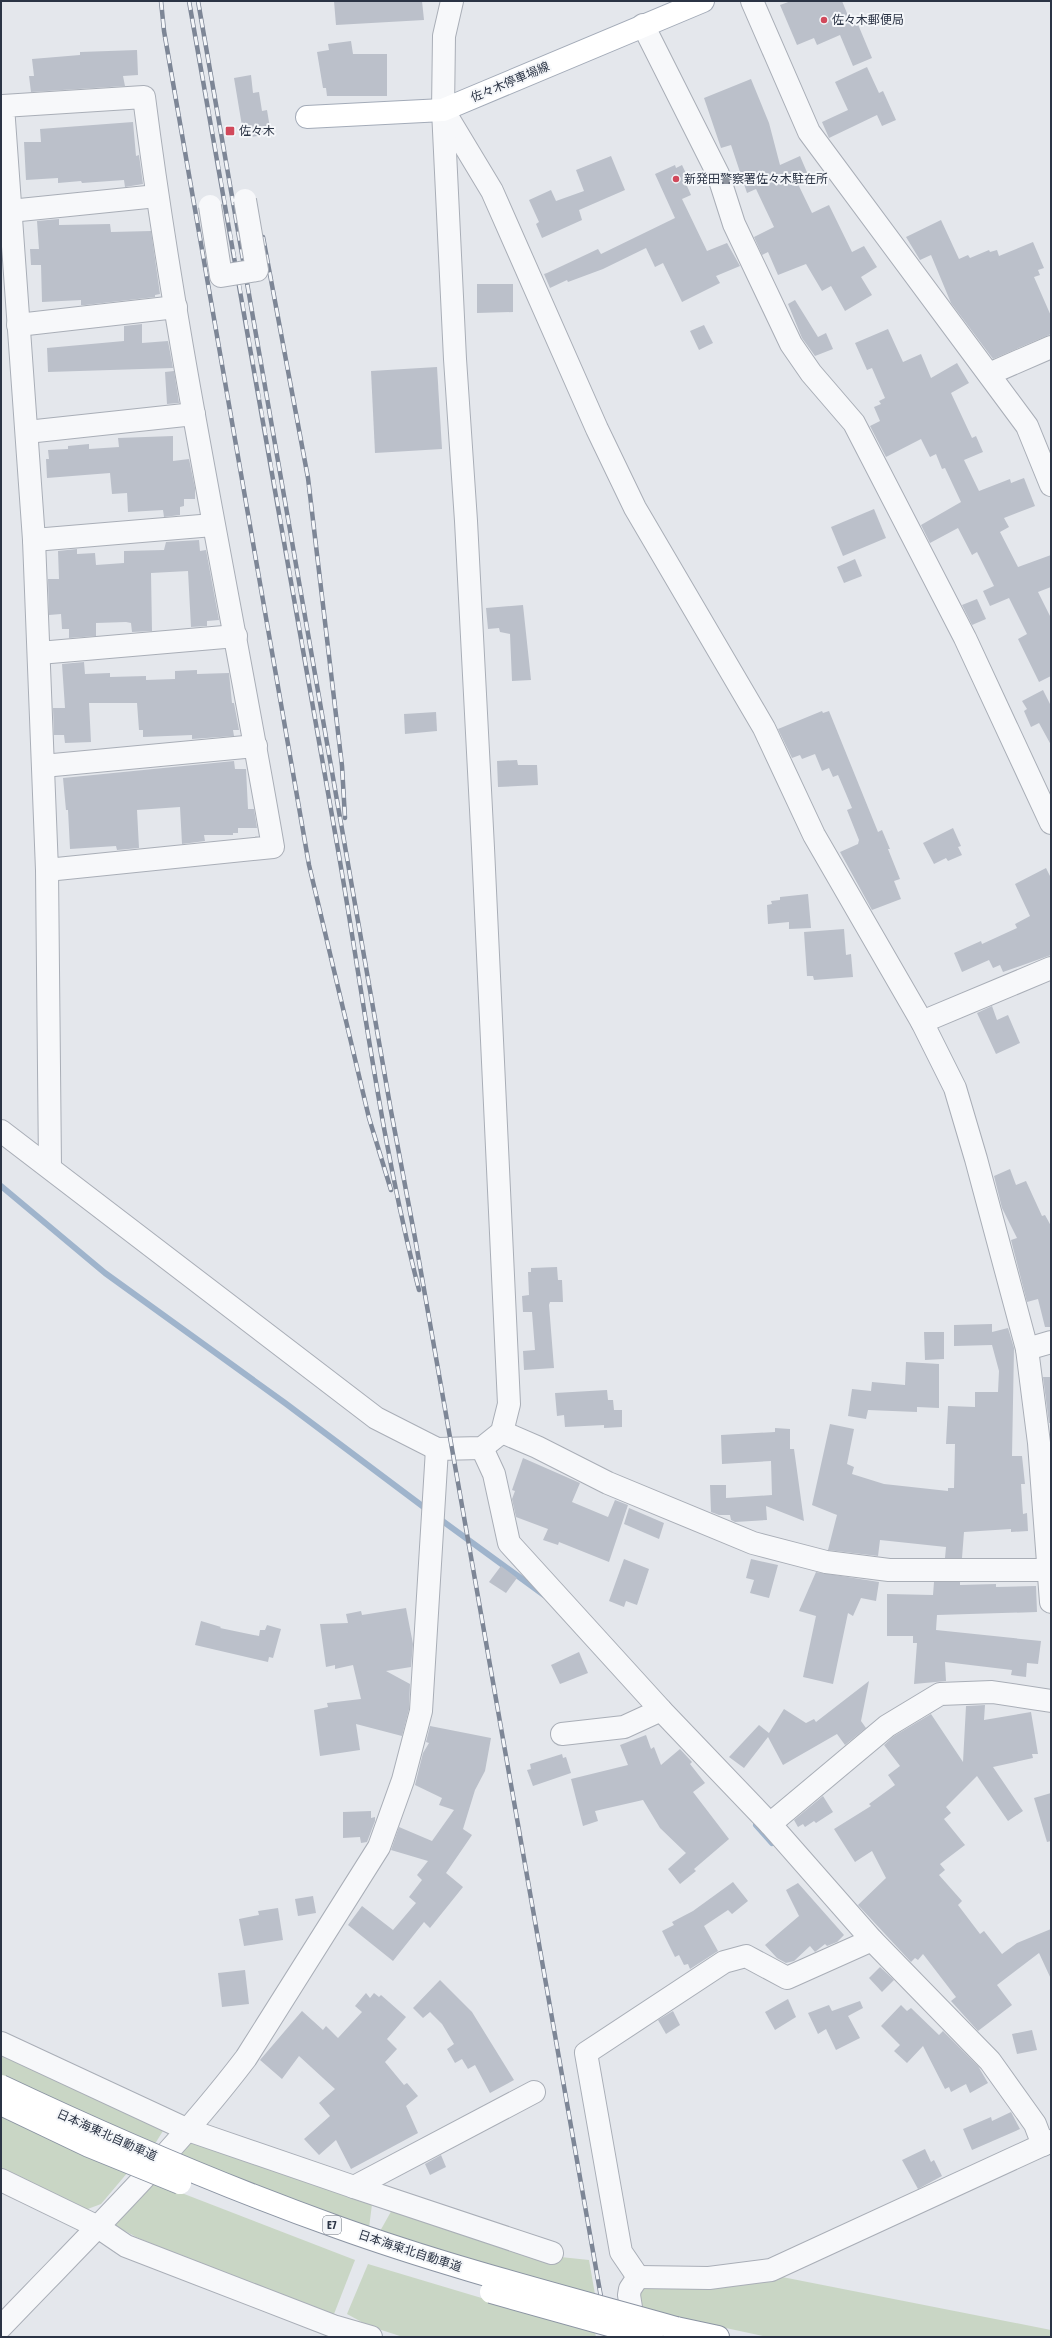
<svg xmlns="http://www.w3.org/2000/svg" width="1052" height="2338" font-family="'Asap Condensed','Noto Sans JP',sans-serif">
<rect width="100%" height="100%" fill="#e4e7ec"/>
<g fill="#c9d6c5">
<path d="M1 2056 166 2126 153 2147 1 2077Z"/>
<path d="M1 2113 128 2172 101 2204 85 2210 1 2172Z"/>
<path d="M191 2136 372 2204 369 2228 171 2156Z"/>
<path d="M148 2180 355 2260 334 2314 261 2290 136 2237 116 2226 114 2221Z"/>
<path d="M393 2208 551 2256 589 2260 596 2300 379 2233Z"/>
<path d="M368 2264 595 2332 596 2337H403L369 2326 347 2314Z"/>
<path d="M772 2275 1051 2330V2337H768L638 2309 636 2287Z"/>
</g>
<g fill="none" stroke-linecap="round" stroke-linejoin="round">
<g stroke="#9fb4cc" stroke-width="6">
<path d="M1 1186 105 1273 285 1403 429 1511"/>
<path d="M437 1517 544 1595"/>
<path d="M756 1825 772 1843"/>
</g>
</g>
<g fill="#bbc0ca">
<path d="M334 1H422L424 20 336 25Z"/>
<path d="M791 1H842L851 23 857 22 872 58 853 66 840 35 817 45 814 38 797 45 780 5Z"/>
<path d="M351 41 353 54H387V96H327L326 88H323L317 52 329 50 328 44Z"/>
<path d="M137 50 138 75 123 76 125 86 31 92 29 76H34L32 59 80 55V52Z"/>
<path d="M867 67 879 93 883 91 896 120 882 126 877 115 829 138 822 122 848 110 835 82Z"/>
<path d="M251 75 253 93 259 92 262 111 267 110 271 134 244 138 234 78Z"/>
<path d="M751 79 769 123 780 165 800 156 809 177 797 182 812 213 829 205 852 252 864 246 877 267 861 277 872 295 845 311 831 286 822 291 806 264 778 275 768 252 762 255 754 237 774 227 756 189 747 193 731 145 721 148 704 98Z"/>
<path d="M133 122 136 156 139 155 143 184 125 187 124 180 82 183 81 181 58 183V178L26 180 24 142H41L40 129Z"/>
<path d="M611 156 625 190 579 210 582 220 542 238 536 224 539 222 529 200 551 190 556 201 584 191 576 170Z"/>
<path d="M675 165 676 168 682 165 691 184 687 186 691 195 682 199 707 251 727 243 740 266 716 276 720 283 682 302 663 263 655 267 646 248 603 269 568 282 567 280 550 288 544 274 547 273 598 249 601 254 675 218 655 174Z"/>
<path d="M59 219V225L110 224 111 232 151 231 160 294 155 295V297L85 305H81V300L42 302 41 265H31L30 249H39L37 221Z"/>
<path d="M941 220 959 259 968 255 970 258 989 250 990 252 997 250 999 256 1033 242 1044 268 1038 270 1040 275 1034 277 1051 316V334L993 359 951 303 931 255 920 260 906 237Z"/>
<path d="M477 284H513V312L477 313Z"/>
<path d="M795 300 818 337 826 333 833 349 815 356 802 338 788 304Z"/>
<path d="M142 324V343L168 341 173 368 48 372 47 348 124 341V326Z"/>
<path d="M704 325 713 343 699 350 690 331Z"/>
<path d="M888 329 903 362 921 354 931 378 957 363 969 383 951 393 972 438 976 436 983 452 964 460 979 491 1010 479 1011 483 1024 478 1035 506 1004 518 1009 527 1000 532 1018 567 1051 555V587L1038 592 1051 618V676L1039 682 1018 639 1027 634 1009 598 990 606 983 591 994 586 977 552 972 555 958 528 930 543 921 525 961 502 945 468 942 469 936 454 930 457 921 439 886 457 870 426 880 421 874 407 881 404 879 401 885 398 872 368 867 370 855 343Z"/>
<path d="M437 367 442 449 375 453 371 371Z"/>
<path d="M174 371 179 403 167 404 165 372Z"/>
<path d="M173 436V461L189 459 195 488V499H184V506L180 507V515L164 517 163 510 128 512 127 493 112 494 110 473 47 478 46 459H49L48 450 68 449V446L89 444V449L119 447 118 438Z"/>
<path d="M874 509 886 538 843 556 831 527Z"/>
<path d="M199 540 200 551 206 550 219 620 207 621V626L191 627 188 571 151 573 152 631 132 632 131 623 126 622 96 623V636L69 638V629H62L61 614 49 615 48 579H59L58 551 77 549V554L95 553 96 565 124 563V551L164 550 166 542Z"/>
<path d="M855 559 862 576 844 583 837 567Z"/>
<path d="M977 599 986 619 972 625 962 605Z"/>
<path d="M523 605 531 680 512 681 510 634 500 632 499 628 488 629 486 608Z"/>
<path d="M84 662 85 674 110 673V677L146 676V680L175 679V671L197 670V674L229 673 232 703H234L239 730H233L234 736 192 739V735L143 737V730H139L137 703H89L91 742 65 743 64 735H54L53 708H65L62 664Z"/>
<path d="M1043 690 1051 706V745L1039 723 1031 727 1024 711 1027 709 1022 701Z"/>
<path d="M822 711 823 713 829 711 878 832 882 830 890 849H888L900 879 894 881 901 899 872 910 840 852 858 844 859 840 847 810 852 808 838 775 833 777 829 768 822 771 815 754 802 759 800 755 792 758 778 729Z"/>
<path d="M436 712 437 731 405 734 404 714Z"/>
<path d="M517 760 518 765H537L538 785 498 787 497 761Z"/>
<path d="M234 761 235 769H246L248 809H254L257 828H238V833H233V835H204L205 841 182 844 180 807 137 810 139 848 117 850 116 846 70 849 68 810H66L63 778Z"/>
<path d="M953 828 961 846 958 847 962 855 948 861 946 858 934 864 923 843Z"/>
<path d="M1046 868 1051 878V955L1003 972 1000 965 993 968 989 960 962 972 954 953 981 941 982 944 1017 928 1015 924 1030 916 1015 884Z"/>
<path d="M808 894 811 928 789 929V922L768 924 767 905 772 904 771 901 780 900V897Z"/>
<path d="M844 929 846 955 851 954 853 977 814 980 813 976H807L804 932Z"/>
<path d="M992 1006 997 1020 1008 1015 1020 1043 996 1054 977 1013Z"/>
<path d="M1010 1169 1016 1185 1026 1181 1042 1216 1045 1215 1051 1226V1327H1045L1038 1299 1027 1302 1011 1240 1017 1238 1002 1208 994 1176Z"/>
<path d="M557 1267 558 1280H562L563 1302H550L549 1305 554 1368 524 1370 523 1351 535 1350 532 1312H523L522 1296 529 1295 528 1272H531V1268Z"/>
<path d="M992 1324V1332L1008 1328 1014 1348 1012 1456H1022L1025 1484H1021L1023 1514 1027 1513 1028 1531 1011 1532V1529L964 1532 962 1558H945L946 1547 880 1540 878 1556 828 1550 837 1515 812 1505 830 1424 854 1429 847 1464 854 1467 852 1474 884 1484 948 1491V1488H954L955 1444H946L948 1406 975 1407V1392H998L999 1371 992 1345 954 1346V1325Z"/>
<path d="M924 1332H944V1359L925 1360Z"/>
<path d="M906 1362 939 1364V1408L917 1407V1412L868 1410 866 1419 848 1416 852 1389 871 1391 872 1382 905 1385Z"/>
<path d="M1043 1377H1051V1423H1049Z"/>
<path d="M607 1390 608 1400H613L614 1410H622V1427L604 1428V1425L565 1427 564 1415 557 1416 555 1393Z"/>
<path d="M775 1428 790 1429V1449H794L804 1521 766 1506 767 1520 735 1522 731 1520 730 1515H719L711 1512 710 1485H726V1498L772 1495 771 1461 722 1464 721 1435 775 1432Z"/>
<path d="M523 1458 580 1483 572 1502 608 1517 615 1500 628 1505 609 1562 559 1542 558 1545 543 1540 548 1529 516 1517 512 1499 515 1491 512 1490Z"/>
<path d="M629 1508 664 1523 659 1539 624 1524Z"/>
<path d="M624 1559 649 1569 637 1605 626 1601 624 1607 609 1601Z"/>
<path d="M751 1559 778 1565 769 1598 750 1593 754 1580 746 1578Z"/>
<path d="M501 1566 517 1578 506 1593 489 1582Z"/>
<path d="M816 1572 879 1582 876 1601 861 1598 853 1616 848 1613 833 1684 803 1677 816 1616 799 1611Z"/>
<path d="M934 1582H960V1585L996 1584V1587L1036 1586 1037 1612 937 1615 936 1630 1041 1641 1038 1664 1027 1663 1026 1677 1011 1675 1012 1670 945 1662 946 1681 914 1684 917 1643H913V1636H887V1594L933 1595Z"/>
<path d="M406 1608 413 1644 411 1667 386 1671 410 1684 409 1709 402 1736 356 1724 360 1750 320 1756 314 1710 328 1707 327 1703 361 1699 353 1665 335 1669V1665L326 1667 320 1624 348 1623 346 1614 361 1611 362 1615Z"/>
<path d="M201 1621 221 1627 220 1628 259 1636 260 1630H265L267 1625 281 1629 273 1658 269 1657 268 1662 195 1645Z"/>
<path d="M579 1652 588 1673 560 1684 551 1665Z"/>
<path d="M869 1681 861 1721 866 1728 845 1745 837 1734 783 1765 768 1737 744 1768 729 1757 759 1725 769 1733 784 1709 806 1723 814 1719 816 1722Z"/>
<path d="M985 1705 984 1720 1031 1712 1038 1754H1032L1033 1758 993 1767 1023 1811 1008 1821 977 1776 946 1807 951 1813 944 1819 965 1845 940 1864 945 1870 939 1875 962 1901 958 1905 980 1934 984 1931 1002 1954 1017 1943 1051 1929V1979L1039 1953 997 1985 1012 2005 978 2031 951 2001 956 1997 923 1954 918 1960 915 1958 911 1962 858 1905 886 1878 872 1851 855 1862 834 1829 871 1806 869 1804 895 1785 888 1775 900 1766 884 1745 894 1736 931 1714 963 1762 966 1706Z"/>
<path d="M430 1726 491 1738 485 1771 475 1790 463 1829 472 1835 446 1873 463 1887 430 1928 424 1922 393 1961 348 1925 362 1906 393 1930 416 1903 409 1897 422 1880 417 1875 428 1861 391 1850 399 1827 432 1841 454 1810 439 1805 442 1798 415 1785 423 1753 429 1743 426 1742Z"/>
<path d="M646 1735 651 1749 654 1747 661 1765 680 1749 692 1762 690 1764 705 1783 693 1792 729 1839 694 1869 696 1871 680 1884 668 1869 686 1853 660 1828 643 1800 595 1811 598 1821 583 1826 571 1779 628 1765 620 1745Z"/>
<path d="M562 1754 563 1758 566 1757 571 1773 533 1786 527 1770 531 1769 530 1764Z"/>
<path d="M1051 1793V1841L1047 1842 1034 1798Z"/>
<path d="M823 1796 833 1812 816 1823 814 1821 805 1827 803 1824 798 1827 794 1820Z"/>
<path d="M371 1811V1818L375 1817V1821L367 1842 361 1843 360 1837 343 1838V1812Z"/>
<path d="M733 1882 748 1901 732 1914 728 1910 704 1926 718 1951 690 1969 688 1964 684 1965 679 1955 675 1957 662 1931 674 1925 672 1922 693 1911Z"/>
<path d="M798 1883 844 1935 837 1942 827 1946 825 1944 815 1952 810 1946 794 1961 786 1963 777 1958 765 1945 799 1916 786 1890Z"/>
<path d="M313 1896 316 1913 298 1916 295 1899Z"/>
<path d="M278 1908 283 1940 244 1946 239 1919 259 1915 258 1911Z"/>
<path d="M880 1967 894 1980 882 1992 869 1978Z"/>
<path d="M245 1970 249 2004 222 2007 218 1973Z"/>
<path d="M440 1980 472 2012 514 2080 490 2093 475 2065 468 2069 462 2059 455 2063 447 2049 454 2044 442 2024 430 2012 423 2018 413 2008Z"/>
<path d="M366 1993 370 1998 374 1993 379 1997 381 1995 406 2017 387 2039 397 2049 385 2062 404 2085 407 2083 418 2096 406 2106 418 2133 351 2169 336 2140 319 2155 304 2139 330 2116 319 2103 335 2089 299 2056 282 2079 260 2060 302 2011 323 2030 326 2026 338 2038 362 2012 355 2006Z"/>
<path d="M788 1999 796 2017 775 2030 765 2012Z"/>
<path d="M860 2001 863 2008 848 2016 860 2038 836 2050 826 2029 818 2034 808 2013 829 2005 832 2011Z"/>
<path d="M901 2005 907 2011 911 2008 939 2035 943 2031 978 2066 988 2083 970 2093 966 2084 951 2092 949 2087 945 2089 923 2046 907 2063 894 2051 900 2045 881 2026Z"/>
<path d="M673 2011 680 2025 666 2034 658 2020Z"/>
<path d="M1032 2030 1037 2050 1017 2054 1012 2034Z"/>
<path d="M1011 2112 1020 2129 972 2150 963 2129 991 2117 992 2121Z"/>
<path d="M925 2149 931 2162 934 2160 942 2176 918 2189 902 2160Z"/>
<path d="M441 2155 446 2167 430 2175 425 2164Z"/>
</g>
<g fill="none" stroke-linecap="round" stroke-linejoin="round">
<g stroke="#a9aeb7" stroke-width="24">
<g id="minor">
<path d="M752 1 809 132 1027 426 1051 485"/>
<path d="M643 25 718 174 734 224 791 344 811 373 854 423 965 638 1051 823"/>
<path d="M445 113 492 191 597 429 635 508 764 728 814 835 922 1022 955 1088 976 1159 1027 1349 1039 1443 1051 1602"/>
<path d="M10 211 157 196"/>
<path d="M18 325 176 307"/>
<path d="M989 374 1051 347"/>
<path d="M27 432 194 414"/>
<path d="M34 540 213 525"/>
<path d="M39 653 236 636"/>
<path d="M43 766 256 746"/>
<path d="M47 870 273 847C230 597 176 349 144 97L3 106 34 540 47 870 50 1167"/>
<path d="M922 1022 1051 968"/>
<path d="M1 1131 376 1418 437 1449 482 1448 502 1432 509 1404 483 848 466 521 455 359 443 110 444 36 452 1"/>
<path d="M1027 1349 1051 1342"/>
<path d="M502 1432 537 1447 608 1483 753 1543 826 1562 889 1570H1047"/>
<path d="M482 1448 494 1474 509 1543 661 1710 770 1824 872 1940 990 2061 1035 2124 1043 2145"/>
<path d="M562 1734 624 1727 661 1710"/>
<path d="M770 1824 887 1726 940 1694 992 1692 1051 1701"/>
<path d="M1 2043 188 2130 354 2187 534 2092"/>
<path d="M1 2180 98 2227 126 2246 333 2326 371 2337"/>
<path d="M354 2187 552 2253"/>
<path d="M638 2277 709 2278 771 2270 1051 2141"/>
<path d="M1 2327C85 2239 173 2154 246 2058L379 1847 403 1780 421 1711 437 1449"/>
<path d="M635 2333 629 2295 630 2289 638 2277 621 2252 586 2053 724 1962 746 1956 787 1978 872 1940"/>
</g>
</g>
<g stroke="#a3abb8" stroke-width="24">
<path id="major" d="M307 117 443 110 703 1"/>
</g>
<g stroke="#8b94a3" stroke-width="24">
<path id="highway" d="M676 2328 718 2337"/>
</g>
<use href="#minor" stroke="#f7f8fa" stroke-width="22"/>
<use href="#major" stroke="#fff" stroke-width="22"/>
<use href="#highway" stroke="#fff" stroke-width="22"/>
<g stroke="#7d8696" stroke-width="4.5">
<g id="rail">
<path d="M161 1 164 31 309 865 369 1118 391 1190"/>
<path d="M189 1C239 282 288 563 337 844 363 993 381 1143 419 1290"/>
<path d="M198 1 391 1111 415 1238 608 2337"/>
<path d="M263 237 308 478 342 766 345 818"/>
</g>
</g>
<use href="#rail" stroke="#f4f6f9" stroke-width="3" stroke-dasharray="9" stroke-linecap="butt"/>
<g stroke="#a9aeb7" stroke-width="24" stroke-linecap="butt">
<path id="minor-bridge" d="M210 206 221 276 257 270 245 200"/>
</g>
<g stroke="#8b94a3" stroke-width="24" stroke-linecap="butt">
<g id="highway-bridge">
<path d="M1 2086C111 2138 222 2186 337 2227 448 2267 562 2296 676 2328"/>
<path d="M1 2104 89 2146 180 2183"/>
<path d="M491 2292 652 2337"/>
</g>
</g>
<use href="#minor-bridge" stroke="#f7f8fa" stroke-width="22"/>
<use href="#highway-bridge" stroke="#fff" stroke-width="22"/>
</g>
<g fill="#d1495b" stroke="#f4f6f9" stroke-width="1.5">
<circle cx="824" cy="20" r="4"/>
<rect x="225" y="126" width="10" height="10" rx="2"/>
<circle cx="676" cy="179" r="4"/>
</g>
<g text-anchor="middle" stroke-width="4" stroke-linejoin="round" paint-order="stroke">
<rect fill="#f4f6f9" stroke="#676e7b" stroke-width="1" x="323" y="2216" width="18" height="18" rx="3"/>
<g font-size="11" font-weight="bold" fill="#2b3445">
<text x="332" y="2229">E7</text>
</g>
<g font-size="12" fill="#2b3445" stroke="#f4f6f9" text-anchor="start">
<text x="832" y="24">佐々木郵便局</text>
<text x="239" y="135">佐々木</text>
<text x="684" y="183">新発田警察署佐々木駐在所</text>
</g>
<g font-size="12" fill="#2b3445" stroke="#f4f6f9">
<text transform="translate(510 82) rotate(-23)" y="4">佐々木停車場線</text>
<text transform="translate(107 2135) rotate(24)" y="4">日本海東北自動車道</text>
<text transform="translate(410 2251) rotate(18)" y="4">日本海東北自動車道</text>
</g>
</g>
<rect width="1052" height="2338" fill="none" stroke="#2b3445" stroke-width="4"/>
</svg>
